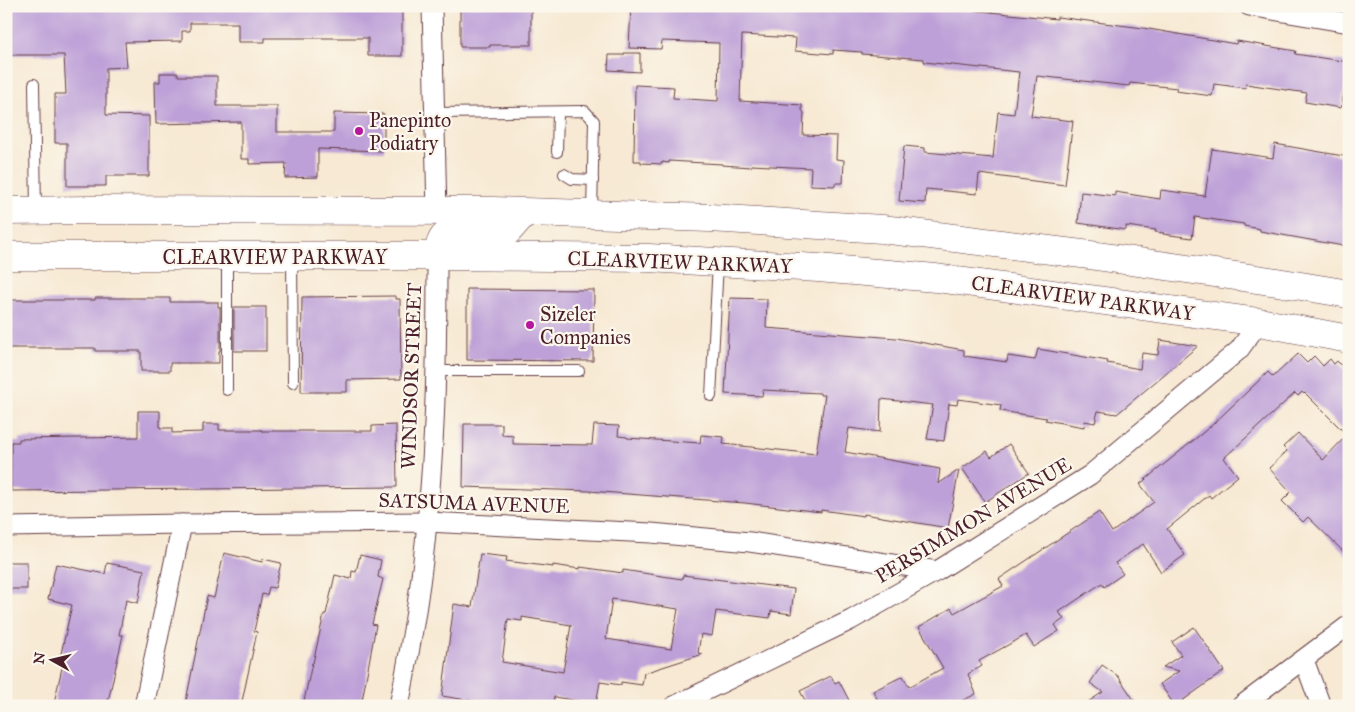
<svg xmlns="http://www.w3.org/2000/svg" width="1355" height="712" font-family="'IM FELL Great Primer',serif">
<rect width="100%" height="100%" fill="#fbf7ec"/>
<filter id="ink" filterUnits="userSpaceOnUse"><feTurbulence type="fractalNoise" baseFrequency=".02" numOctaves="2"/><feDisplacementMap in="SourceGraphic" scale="10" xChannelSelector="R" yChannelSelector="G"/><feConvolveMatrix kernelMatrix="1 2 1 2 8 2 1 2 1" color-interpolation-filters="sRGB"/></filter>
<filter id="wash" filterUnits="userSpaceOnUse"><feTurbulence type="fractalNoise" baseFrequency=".0096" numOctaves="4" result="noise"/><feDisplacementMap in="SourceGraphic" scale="20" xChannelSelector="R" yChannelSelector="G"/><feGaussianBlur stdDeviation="1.12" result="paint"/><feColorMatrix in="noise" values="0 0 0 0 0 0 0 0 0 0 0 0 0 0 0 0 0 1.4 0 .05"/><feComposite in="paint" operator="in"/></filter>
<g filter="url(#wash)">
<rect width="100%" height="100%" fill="#f7e9d3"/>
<g id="blocks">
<g fill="#bda0d8" fill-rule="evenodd">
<path d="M6 6H402V56H368V38H265V42H238V23H190V31H182V41L125 42 127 67 106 68V115L149 116V176H106V186H67V143H55V94H66L64 55H6Z"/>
<path d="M460 6H531V45H490V47H460Z"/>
<path d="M631 6H933L1057 19V17L1143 28 1236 44 1237 41 1296 51 1295 54 1349 62V65L1341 108 1305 102 1307 93 1246 84 1245 88 1214 84 1212 96 1176 91 1177 88 1130 83 1129 86 1037 76 1031 116 1073 121 1065 185 979 174 977 194 926 189 925 203 899 201 904 146 925 148V152L993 158 998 112 1014 114 1019 72 924 62V59L862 54V52L833 50V54L795 51 796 38 742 35 740 101 802 105V110L804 113 803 135 837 136 836 159 844 160 843 183H835V186L810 185 811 168 751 165V167L722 165V164L669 161V163L662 162V164L641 163V161H634L635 85 674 87 673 98 718 101 719 43 662 41 661 49 629 48Z"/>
<path d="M624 53H640V72L608 70 609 55H624Z"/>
<path d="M160 73H178V76H217V106H277V132H334V113L384 114V151L318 149V177L285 178 286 163 249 164V159H241V122L156 124 155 82H160Z"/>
<path d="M1275 144 1349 157V247L1260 231V229L1244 226V224L1195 217 1192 238 1163 234 1164 233 1155 232 1156 230 1126 226V230L1078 223 1081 192 1115 196V192L1160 199 1161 190 1205 196 1212 149 1273 158Z"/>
<path d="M467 289 594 290 593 361 467 360Z"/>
<path d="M396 296V299H400L401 379 347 380V392H301L302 297Z"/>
<path d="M95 298H170V302H218V307H220V351H219V363H170V371H141V351H95V348H6V300H95Z"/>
<path d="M730 298 767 299 766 328 896 338 964 350V356L1007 362 1008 356 1035 360 1038 349 1108 361 1107 363 1140 369 1142 353 1158 355 1160 340 1198 346 1117 414 1098 411 1095 423 1085 421 1084 427 1045 420 1047 418 1000 411 1001 405 958 399 957 405 949 404 944 441 927 439 933 405 881 399 880 432 849 428 845 452 940 469 938 484 959 470 948 528 864 514V516L821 510V512L745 503 589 491 463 487 464 424H502V435L513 436V444L592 445 594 425 619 426 618 436 627 437V438L700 443 701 435 724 437 723 444 816 454 825 395H820V393L763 390 762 396 725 394Z"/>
<rect x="234" y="307" width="32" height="44"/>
<path d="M1298 354 1307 363 1314 356 1323 366 1330 359 1334 364 1337 361 1349 374V557L1308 517 1303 522 1282 501 1291 492 1269 468 1287 451 1283 447 1298 433 1323 460 1347 435 1305 393 1304 394 1302 392 1298 396 1295 393 1224 458 1238 476 1211 498 1209 495 1167 529 1185 555 1161 572 1143 544 1115 563 1123 574 1104 587 1102 583 1059 612 1064 619 1055 625 1059 631 1034 647 1026 635 979 661 982 666 968 674 976 694 951 706H881L873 691 903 676 909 687 943 668 919 627 951 608 954 613 1003 586 999 579 1099 512 1112 532 1154 502 1140 484 1211 426 1268 372 1273 377Z"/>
<path d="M138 411H160V428H172V433L203 432V424H219V430H262V431H372V426L396 425 397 487 11 491V442H19V439L138 437Z"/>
<path d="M1009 444 1029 473 985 502 962 468 987 451 991 457Z"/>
<path d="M224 553 262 562 263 559 281 563 275 588 269 587 267 595 262 594 254 631 257 632 241 706H185L207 596 214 598Z"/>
<path d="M480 554 507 557 506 561 553 567V565L580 569V567L623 573V570L682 579 683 575 794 589 791 614 771 611 770 618 716 611 712 636 701 634 698 653 703 654 644 673 642 685 621 682V685L600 682 596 704 554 697 552 706H504L442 696 454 604 472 607ZM612 599 678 609 671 649 606 639ZM522 617 571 625 563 672 502 662 508 619 522 621Z"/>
<path d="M360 555 381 560 378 577 383 579 372 624 376 625 361 706H303L312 663H313L324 614H326L335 575 351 579 352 571 356 572Z"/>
<rect x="6" y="562" width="21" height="27"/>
<path d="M107 563 144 570 138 603 126 600 119 635H123L107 706H66L54 703 64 659 60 658 72 605 48 599 56 564 105 574Z"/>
<path d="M1194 627 1224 671 1175 706 1160 684 1179 671 1163 667 1181 655 1172 642Z"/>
<path d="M1102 665 1118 676 1138 706H1082L1103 692 1090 683Z"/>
<path d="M831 676 835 683 839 681 852 706H808L800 691Z"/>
</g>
</g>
</g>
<g filter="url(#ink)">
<use href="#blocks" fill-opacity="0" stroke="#643d44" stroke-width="1"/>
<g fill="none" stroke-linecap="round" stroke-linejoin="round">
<g stroke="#643d44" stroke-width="12">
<g id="lane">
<path d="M34 84 36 210"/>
<path d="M435 113 585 111 594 121 592 213"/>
<path d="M557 152 558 112"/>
<path d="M564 174 572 179 593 180"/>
<path d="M292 257 293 383"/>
<path d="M436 371H579"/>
<path d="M227 390V258"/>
<path d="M711 396 718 263"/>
</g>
</g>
<g stroke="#643d44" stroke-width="21">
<g id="street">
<path d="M432 6 437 212"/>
<path d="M1249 6 1349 23"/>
<path d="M6 527 182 524 427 522 651 533 750 542 937 571"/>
<path d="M1304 660 1321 706"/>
<path d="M144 706 182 524"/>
<path d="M399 706C411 646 422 582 427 522 436 433 437 344 437 256"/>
<path d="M674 706 851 620 937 571 1090 475 1239 350 1259 322"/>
<path d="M1241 706 1349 625"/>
</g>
</g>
<g stroke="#643d44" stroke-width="29">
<g id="highway">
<path d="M6 211 91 210 493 211 710 218 882 229 1090 255 1277 282 1349 294"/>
<path d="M6 256H437L649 258 818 268 936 278 1259 322 1349 339"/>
<path d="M437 256C439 249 440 240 446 235 456 227 495 231 508 231L524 213"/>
</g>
</g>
<use href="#lane" stroke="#fff" stroke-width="10"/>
<use href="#street" stroke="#fff" stroke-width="19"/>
<use href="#highway" stroke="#fff" stroke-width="28"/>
</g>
</g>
<g fill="#b5179e" stroke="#fbf7ec" stroke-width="2">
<circle cx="359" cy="131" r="5"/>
<circle cx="530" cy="325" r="5"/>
</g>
<g text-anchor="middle" stroke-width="4.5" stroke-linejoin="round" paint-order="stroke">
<g font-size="20" fill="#4a1f2b" stroke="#fbf7ec" text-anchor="start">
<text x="369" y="127">Panepinto<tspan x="369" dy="23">Podiatry</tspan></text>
<text x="540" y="321">Sizeler<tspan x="540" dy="23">Companies</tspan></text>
</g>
<g font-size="20" fill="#4a1f2b" stroke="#fbf7ec">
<text x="275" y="264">CLEARVIEW PARKWAY</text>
<text transform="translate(680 262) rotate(2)" y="7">CLEARVIEW PARKWAY</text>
<text transform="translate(1083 298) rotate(8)" y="7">CLEARVIEW PARKWAY</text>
<text transform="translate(411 376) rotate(-88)" y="7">WINDSOR STREET</text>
<text transform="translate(474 503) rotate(2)" y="7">SATSUMA AVENUE</text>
<text transform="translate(973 520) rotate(-31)" y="7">PERSIMMON AVENUE</text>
</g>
</g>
<rect width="1355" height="712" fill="none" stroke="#fbf7ec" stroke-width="25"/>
<g transform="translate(52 660) rotate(278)" stroke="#fbf7ec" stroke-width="4" paint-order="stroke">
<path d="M0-4L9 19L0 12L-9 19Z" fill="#4a1f2b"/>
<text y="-8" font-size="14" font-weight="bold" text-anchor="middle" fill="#4a1f2b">N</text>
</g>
</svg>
